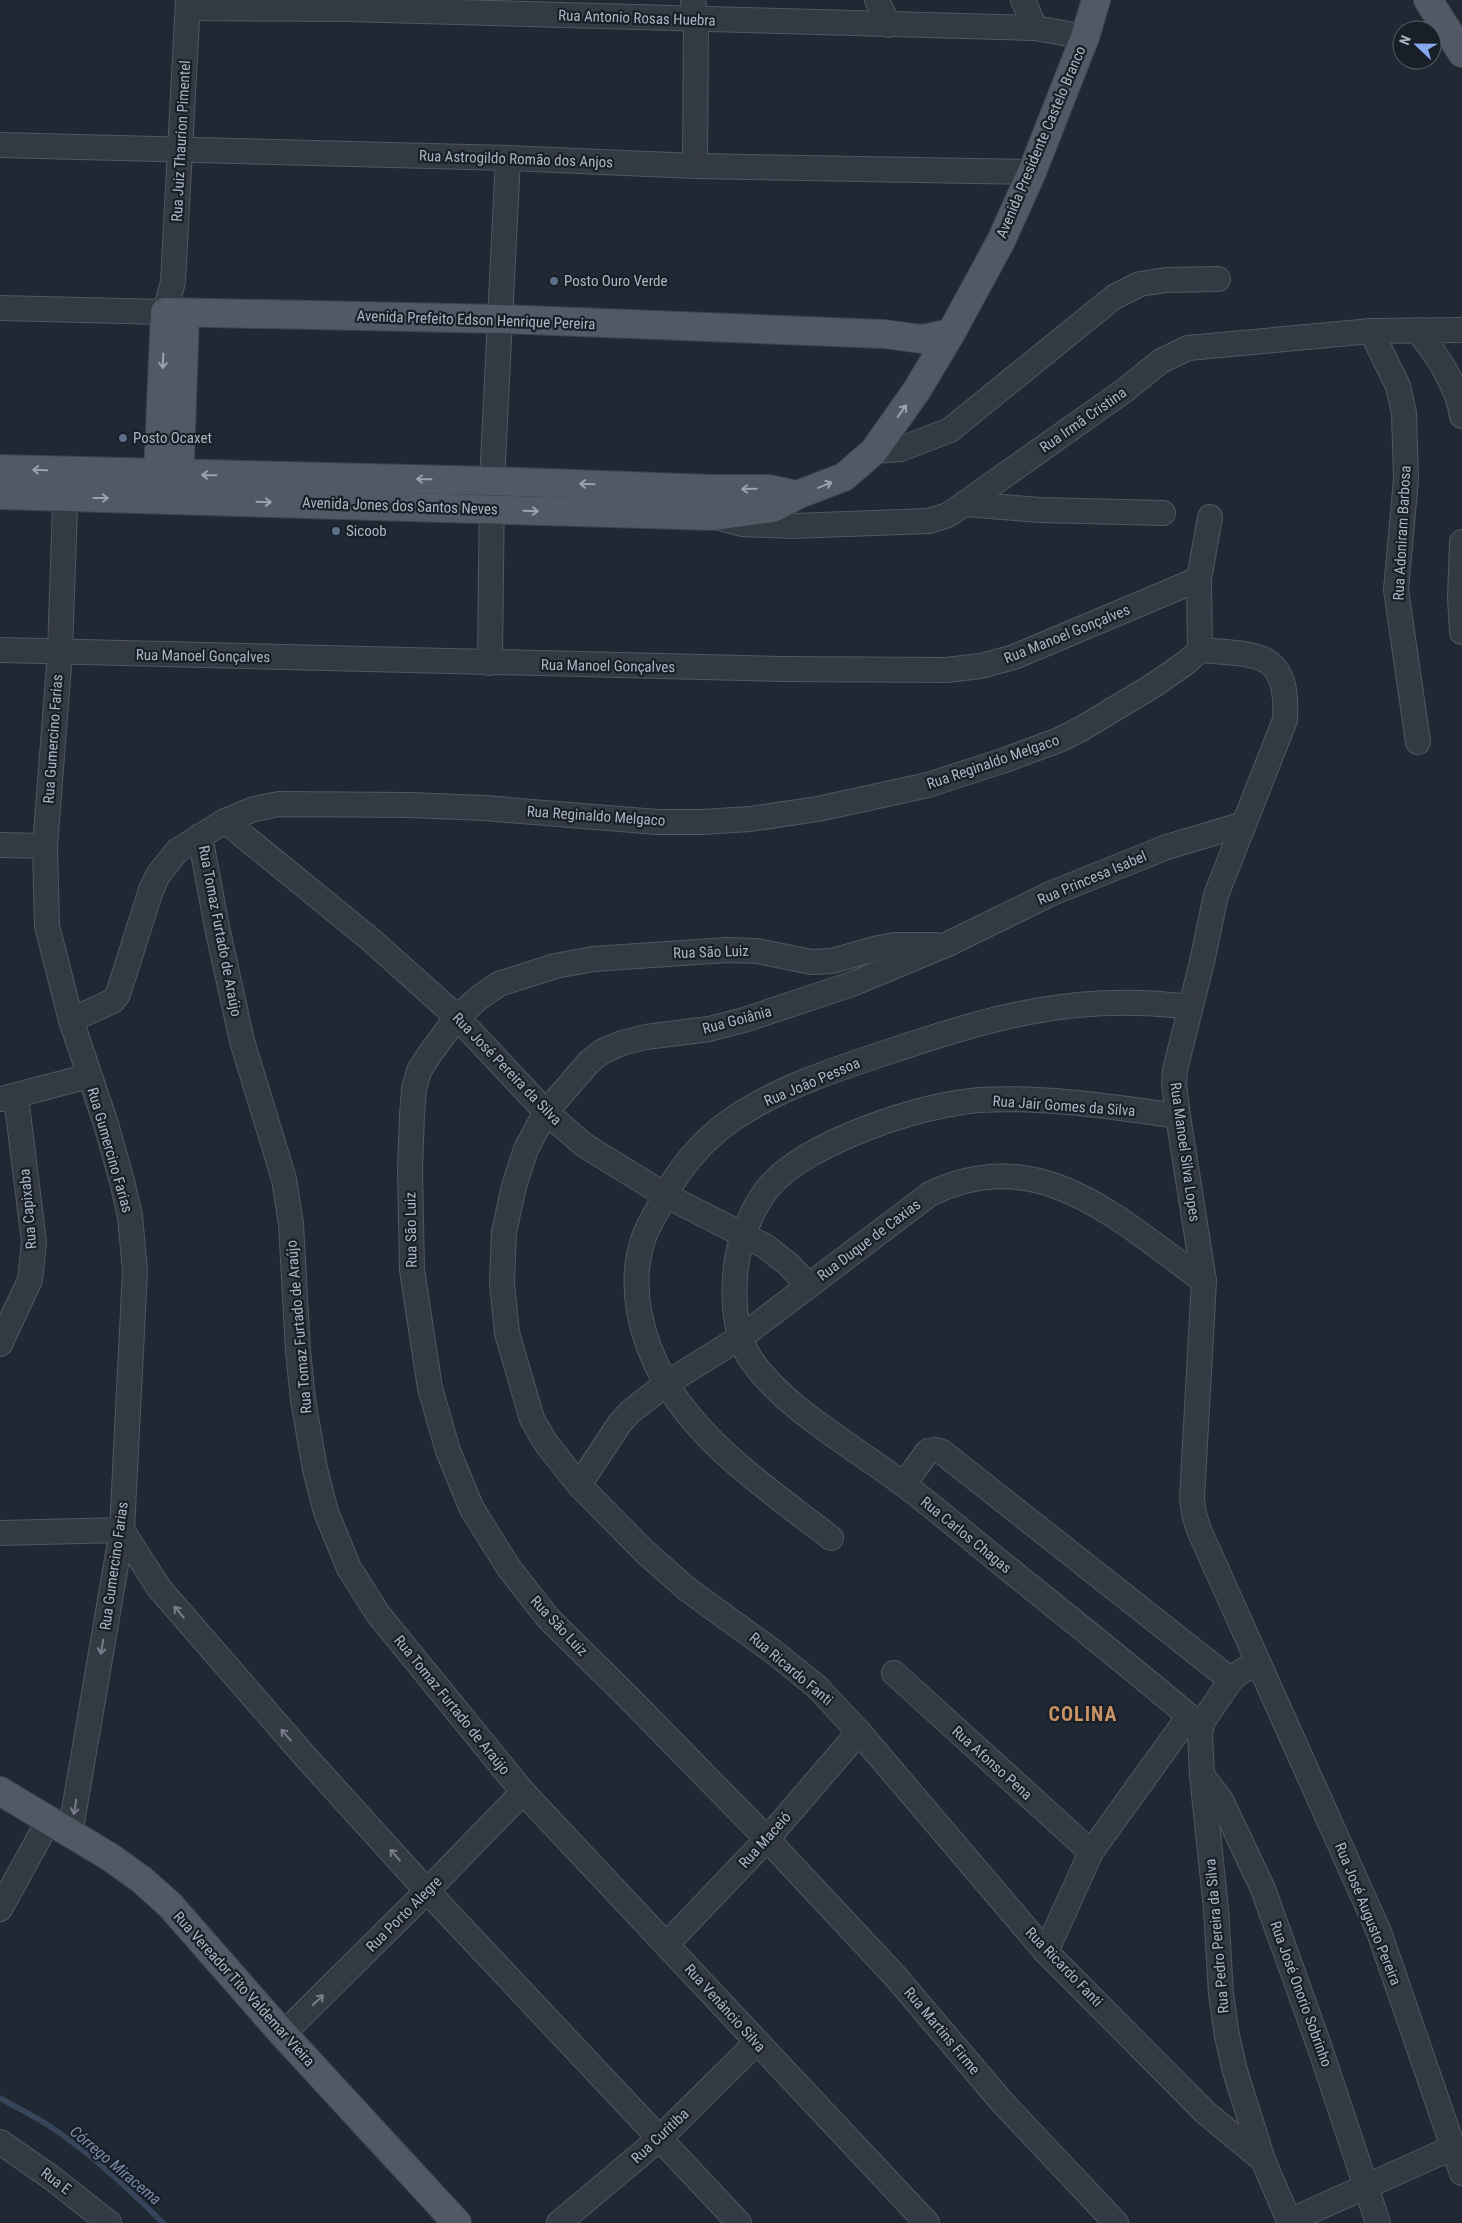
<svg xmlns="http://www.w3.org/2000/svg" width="1462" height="2223" font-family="'Roboto Condensed',sans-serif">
<rect width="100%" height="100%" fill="#202833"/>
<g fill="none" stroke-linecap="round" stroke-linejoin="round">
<path stroke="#37455b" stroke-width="5.5" d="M0 2098C16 2107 32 2115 48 2125 89 2152 128 2188 163 2223"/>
<g stroke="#515762" stroke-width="26">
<g id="minor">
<path d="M693 0 696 20 695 166"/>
<path d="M877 0 888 25"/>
<path d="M1023 0 1035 28"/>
<path d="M188 8 348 9 1035 28 1085 37"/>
<path d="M0 145 508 158 695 166 1032 172"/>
<path d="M0 308 165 312 173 282 188 0"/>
<path d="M1417 330C1437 355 1457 384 1462 416"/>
<path d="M1371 331 1398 386 1404 413 1406 479 1396 590 1418 742"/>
<path d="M874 451 901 449 950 430 1114 297 1140 284 1166 280 1218 279"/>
<path d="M66 478 60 652 45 846 47 926 71 1020 106 1124 122 1181 130 1216 135 1271 122 1530 70 1834"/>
<path d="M964 504 1040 510 1163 513"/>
<path d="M719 518 742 524 792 526 929 521 948 515 957 509 1125 390 1161 361 1188 348 1371 331 1462 330"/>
<path d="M1462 542 1460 597 1462 632"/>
<path d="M0 650 781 669 946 670 981 666 1014 657 1199 579"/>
<path d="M1200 650C1258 655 1289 650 1285 720L1216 895 1202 962 1175 1070 1174 1083 1178 1116 1204 1281 1192 1498 1194 1514 1199 1530 1379 1932 1462 2173"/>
<path d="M1200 650 1199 579 1210 517"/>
<path d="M490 663 492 481 508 158"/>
<path d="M225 821 370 939 457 1017 546 1112 584 1145 665 1195 765 1246 788 1264 809 1286"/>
<path d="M1244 824 1167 847 1050 894 946 945 852 984 744 1020 709 1029 646 1037 622 1043 603 1051 589 1062 546 1112 526 1149 514 1186 504 1232 502 1283 507 1333 532 1419 546 1443 579 1485 645 1552 687 1589 775 1653 817 1687 859 1732 1046 1952 1206 2113 1263 2160"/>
<path d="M200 836 217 927 242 1041 284 1179 291 1224 298 1351 303 1400 315 1469 326 1512 349 1568 378 1614 523 1792 927 2223"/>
<path d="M0 845 45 846"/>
<path d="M936 945H895L878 948 832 961 811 962 757 951 727 950 593 959 555 966 499 984 480 997 457 1017 429 1055 419 1071 414 1089 412 1115 410 1169 412 1270 430 1388 448 1451 472 1509 509 1568 548 1618 629 1698 767 1839 895 1976 1002 2102 1116 2223"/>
<path d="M71 1020 113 1001 118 994 151 890 158 875 177 851 225 821 254 809 279 804 410 805 484 808 657 822H702L750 819 818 809 928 785 1005 760 1059 740 1081 729 1154 685 1187 662 1200 650"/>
<path d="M2 1099 89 1076"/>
<path d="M1178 1116C1113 1107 1046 1096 980 1100 922 1104 806 1142 768 1188 756 1203 747 1224 741 1242 732 1273 731 1324 747 1353 776 1404 856 1448 903 1484 938 1510 971 1539 1006 1567 1071 1619 1137 1672 1201 1726"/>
<path d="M0 1344 30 1280 34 1242 16 1097"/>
<path d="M904 1484 928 1451 935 1450 942 1452 1231 1680"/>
<path d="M579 1485 620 1423 630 1412 667 1383 741 1337 930 1194C1040 1140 1120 1221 1204 1281"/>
<path d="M122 1530 159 1588 303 1754 427 1891 739 2223"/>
<path d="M0 1533 122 1530"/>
<path d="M831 1538C772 1492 706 1449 666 1383 641 1340 627 1285 644 1237 648 1226 655 1215 660 1205 677 1171 699 1143 730 1121 775 1089 836 1069 888 1052 993 1017 1077 992 1190 1007"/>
<path d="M1258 1662 1239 1673 1231 1680 1203 1721 1200 1732 1202 1775 1216 1909 1221 1994 1227 2036 1235 2071 1263 2160 1290 2223"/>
<path d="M894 1673 1091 1852"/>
<path d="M1202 1775 1221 1800 1263 1889 1321 2051 1378 2223"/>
<path d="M0 1909 49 1820"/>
<path d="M667 1944 767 1839 859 1732"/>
<path d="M1046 1952 1091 1852 1189 1716"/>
<path d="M283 2034 427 1891 523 1792"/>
<path d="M0 2142 52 2178 109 2223"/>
<path d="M1289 2221 1454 2147"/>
<path d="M559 2223 659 2139 756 2043"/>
</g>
</g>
<g stroke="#3d434d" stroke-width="30">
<g id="major">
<path d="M1428 0 1462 53"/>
<path d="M0 469 492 481 710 489H768L797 495"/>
<path d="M179 492 185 313"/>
<path d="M0 495 712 516 773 508 797 495 844 477 874 451 917 390 951 333 1001 241 1032 172 1085 37 1096 0"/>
<path d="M157 499 165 312 500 319 884 334 922 339 951 333"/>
<path d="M0 1791 110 1857 142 1880 170 1905 283 2034 457 2223"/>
</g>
</g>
<use href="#minor" stroke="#343a44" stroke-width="24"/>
<use href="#major" stroke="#515964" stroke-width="28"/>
</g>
<defs><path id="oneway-shaft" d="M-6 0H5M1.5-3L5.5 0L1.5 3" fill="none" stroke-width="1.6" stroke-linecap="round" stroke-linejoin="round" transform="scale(1.25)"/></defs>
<g stroke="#9ba2ae">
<use href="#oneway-shaft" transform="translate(163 361) rotate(92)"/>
<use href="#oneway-shaft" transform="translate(902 411) rotate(-54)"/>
<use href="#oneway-shaft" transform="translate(40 470) rotate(-178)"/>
<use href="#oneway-shaft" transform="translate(209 475) rotate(-179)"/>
<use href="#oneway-shaft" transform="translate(424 479) rotate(-179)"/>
<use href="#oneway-shaft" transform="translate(587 484) rotate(-178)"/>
<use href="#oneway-shaft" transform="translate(825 485) rotate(-22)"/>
<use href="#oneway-shaft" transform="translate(749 489) rotate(179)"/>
<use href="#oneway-shaft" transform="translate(101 498)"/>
<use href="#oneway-shaft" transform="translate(264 502) rotate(2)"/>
<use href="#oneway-shaft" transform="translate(531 511) rotate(2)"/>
</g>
<g stroke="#777d89">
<use href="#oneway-shaft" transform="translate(179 1612) rotate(-130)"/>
<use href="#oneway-shaft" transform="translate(102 1647) rotate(100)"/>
<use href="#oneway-shaft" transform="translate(286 1735) rotate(-131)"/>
<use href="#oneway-shaft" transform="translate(75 1807) rotate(100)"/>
<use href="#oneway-shaft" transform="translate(395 1855) rotate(-132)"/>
<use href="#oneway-shaft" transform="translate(318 2000) rotate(-44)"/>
</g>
<g fill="#5c6f8a" stroke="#191f28" stroke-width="2">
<circle cx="554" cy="281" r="5"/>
<circle cx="123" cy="438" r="5"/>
<circle cx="336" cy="531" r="5"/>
</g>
<g text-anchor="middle" stroke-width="4.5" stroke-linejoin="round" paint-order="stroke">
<g font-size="15" fill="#adb4c1" stroke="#191f28">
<text transform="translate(637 18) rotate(2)" y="5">Rua Antonio Rosas Huebra</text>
<text transform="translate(181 141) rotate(-87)" y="5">Rua Juiz Thaurion Pimentel</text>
<text transform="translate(1041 142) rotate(-67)" y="5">Avenida Presidente Castelo Branco</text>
<text transform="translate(516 159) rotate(2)" y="5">Rua Astrogildo Romão dos Anjos</text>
<text transform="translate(476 320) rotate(2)" y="5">Avenida Prefeito Edson Henrique Pereira</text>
<text transform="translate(1083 420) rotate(-35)" y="5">Rua Irmã Cristina</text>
<text transform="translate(400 506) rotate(2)" y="5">Avenida Jones dos Santos Neves</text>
<text transform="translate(1402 533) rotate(-87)" y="5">Rua Adoniram Barbosa</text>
<text transform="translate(1067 634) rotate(-22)" y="5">Rua Manoel Gonçalves</text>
<text transform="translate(203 656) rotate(1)" y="5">Rua Manoel Gonçalves</text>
<text transform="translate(608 666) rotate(1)" y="5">Rua Manoel Gonçalves</text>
<text transform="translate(53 739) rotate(-86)" y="5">Rua Gumercino Farias</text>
<text transform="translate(993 762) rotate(-19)" y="5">Rua Reginaldo Melgaco</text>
<text transform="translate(596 816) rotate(4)" y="5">Rua Reginaldo Melgaco</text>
<text transform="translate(1092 878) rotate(-23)" y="5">Rua Princesa Isabel</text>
<text transform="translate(220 931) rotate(79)" y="5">Rua Tomaz Furtado de Araújo</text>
<text transform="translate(711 952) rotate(-2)" y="5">Rua São Luiz</text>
<text transform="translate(737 1020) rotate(-15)" y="5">Rua Goiânia</text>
<text transform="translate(507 1069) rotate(46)" y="5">Rua José Pereira da Silva</text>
<text transform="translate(812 1082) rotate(-23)" y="5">Rua João Pessoa</text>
<text transform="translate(1064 1106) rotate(4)" y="5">Rua Jair Gomes da Silva</text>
<text transform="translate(110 1150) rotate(74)" y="5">Rua Gumercino Farias</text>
<text transform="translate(1185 1152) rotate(82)" y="5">Rua Manoel Silva Lopes</text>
<text transform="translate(28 1209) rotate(-95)" y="5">Rua Capixaba</text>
<text transform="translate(411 1230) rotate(-91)" y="5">Rua São Luiz</text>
<text transform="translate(869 1240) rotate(-37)" y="5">Rua Duque de Caxias</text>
<text transform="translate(299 1327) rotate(-95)" y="5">Rua Tomaz Furtado de Araújo</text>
<text transform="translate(966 1535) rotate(39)" y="5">Rua Carlos Chagas</text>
<text transform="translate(114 1566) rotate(-82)" y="5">Rua Gumercino Farias</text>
<text transform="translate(559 1626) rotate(47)" y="5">Rua São Luiz</text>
<text transform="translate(791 1669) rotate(40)" y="5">Rua Ricardo Fanti</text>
<text transform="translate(452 1705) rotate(51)" y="5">Rua Tomaz Furtado de Araújo</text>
<text transform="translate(992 1763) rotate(42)" y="5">Rua Afonso Pena</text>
<text transform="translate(765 1840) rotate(-48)" y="5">Rua Maceió</text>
<text transform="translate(404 1914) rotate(-45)" y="5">Rua Porto Alegre</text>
<text transform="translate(1368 1914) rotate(68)" y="5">Rua José Augusto Pereira</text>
<text transform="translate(1217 1936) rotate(-95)" y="5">Rua Pedro Pereira da Silva</text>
<text transform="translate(1064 1967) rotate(46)" y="5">Rua Ricardo Fanti</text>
<text transform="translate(244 1989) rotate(48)" y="5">Rua Vereador Tito Valdemar Vieira</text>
<text transform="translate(1301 1994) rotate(70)" y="5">Rua José Onorio Sobrinho</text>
<text transform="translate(725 2008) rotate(48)" y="5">Rua Venâncio Silva</text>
<text transform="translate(942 2031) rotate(50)" y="5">Rua Martins Firme</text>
<text transform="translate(660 2136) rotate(-43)" y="5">Rua Curitiba</text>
<text transform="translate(56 2181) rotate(37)" y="5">Rua E</text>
</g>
<g font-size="15" fill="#adb4c1" stroke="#191f28" text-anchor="start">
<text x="564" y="286">Posto Ouro Verde</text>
<text x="133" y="443">Posto Ocaxet</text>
<text x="346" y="536">Sicoob</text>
</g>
<g font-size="16" font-style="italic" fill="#788ba7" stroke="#191f28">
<text transform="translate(116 2165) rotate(40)" y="6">Córrego Miracema</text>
</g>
<g font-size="20" font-weight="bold" letter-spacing="1" fill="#c89262" stroke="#191f28">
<text x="1083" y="1721">COLINA</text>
</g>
</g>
<g transform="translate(1417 45) rotate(292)"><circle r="24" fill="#191f28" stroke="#545b65"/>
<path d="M0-4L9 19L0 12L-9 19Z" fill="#86aaed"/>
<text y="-8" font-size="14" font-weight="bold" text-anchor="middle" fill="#adb4c1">N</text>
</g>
</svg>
